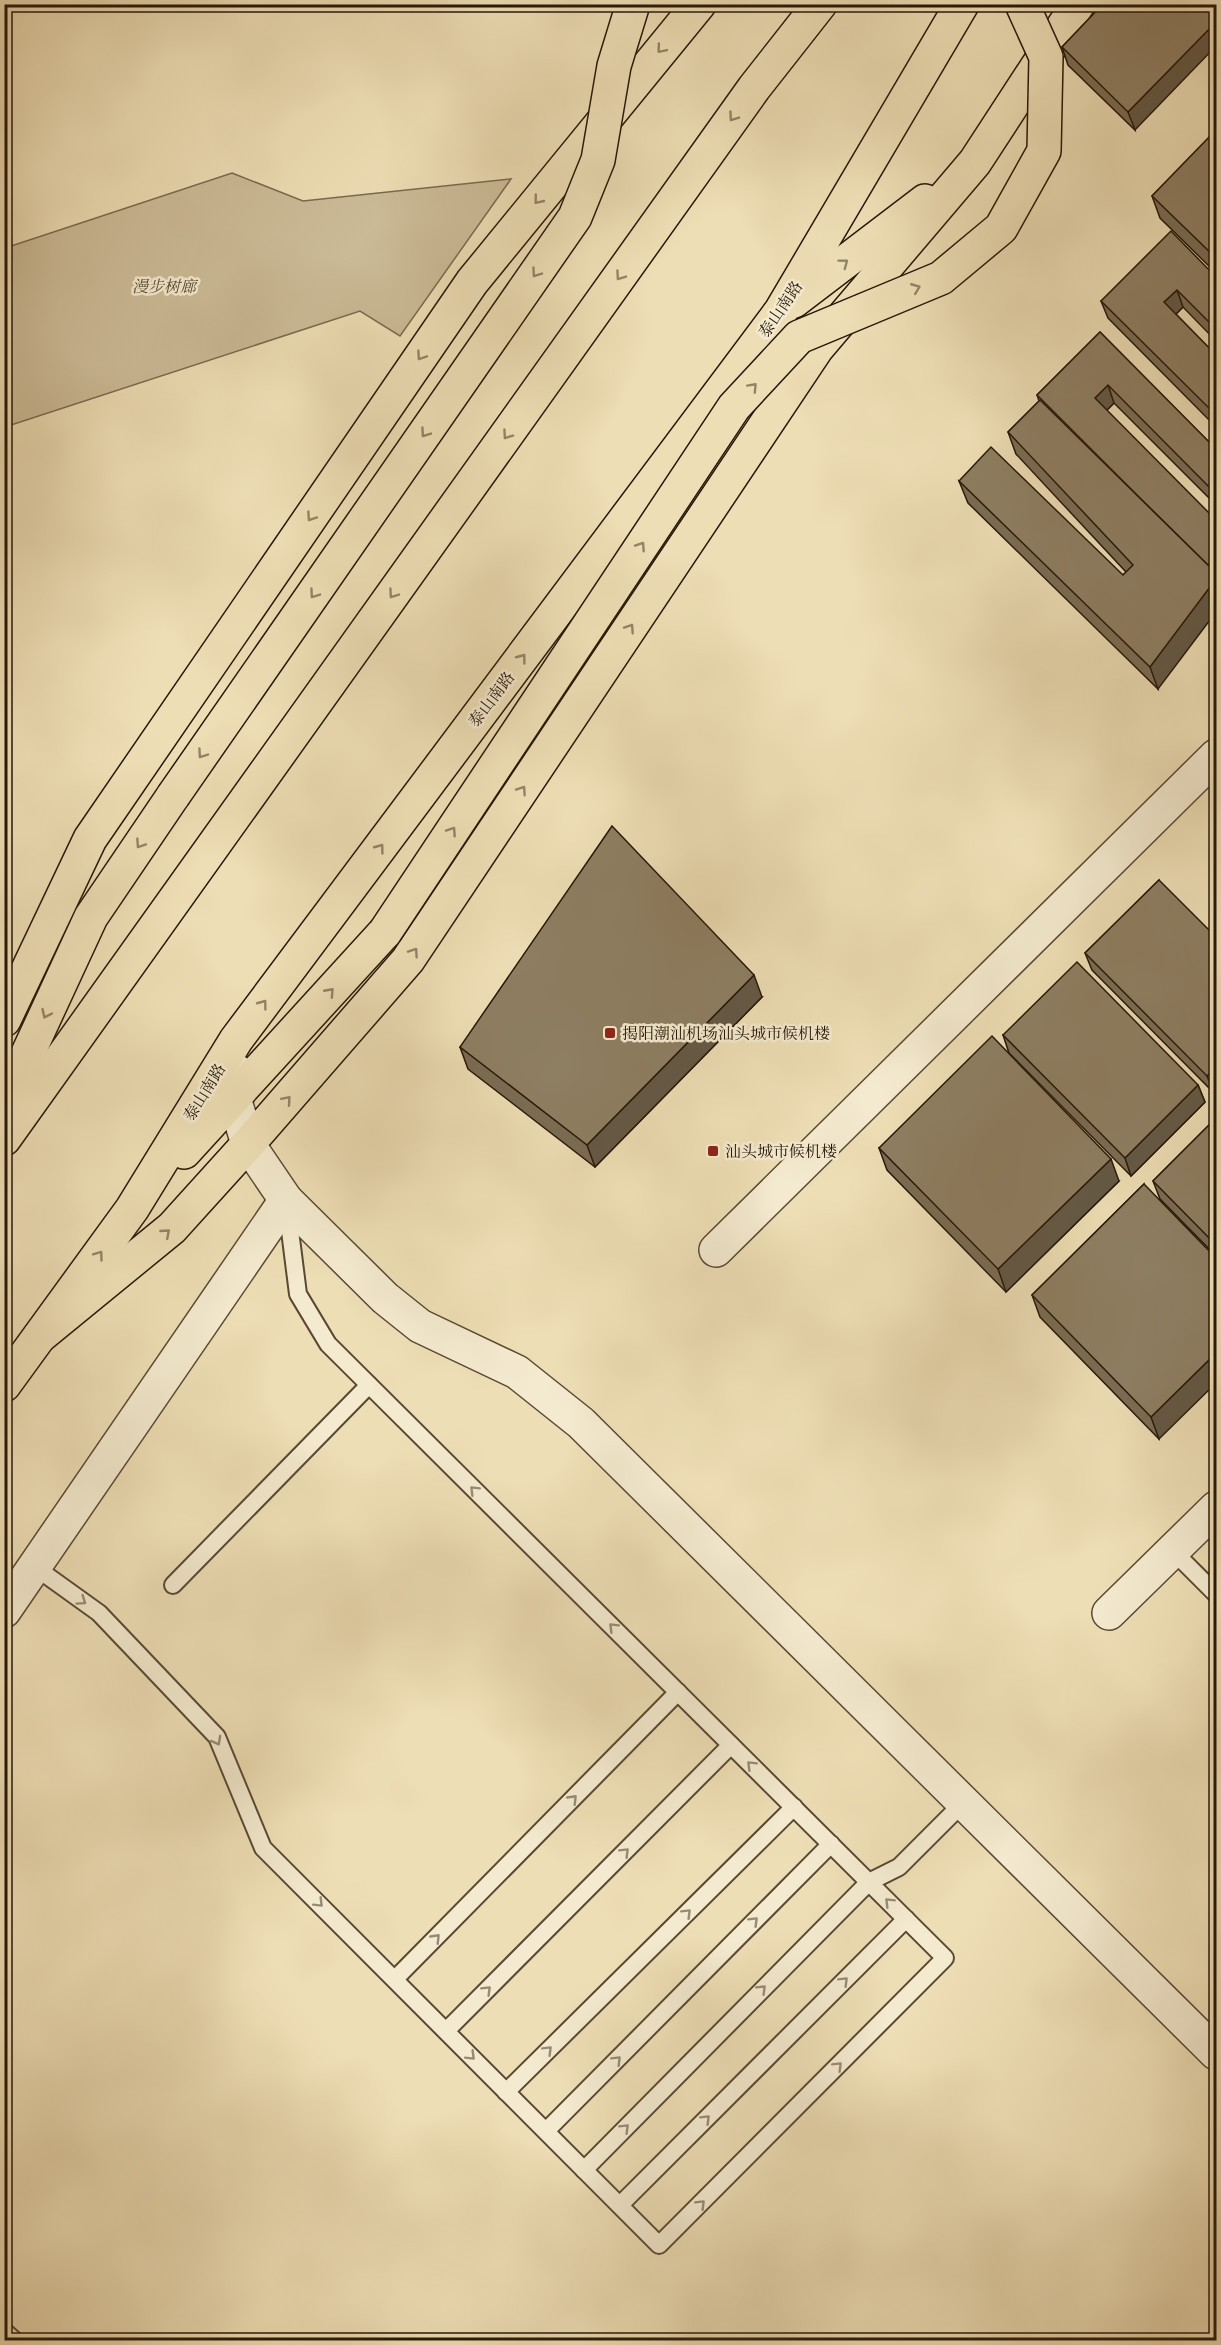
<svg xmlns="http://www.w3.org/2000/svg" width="1221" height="2345" font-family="'Libre Caslon Text','Noto Serif SC',serif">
<rect width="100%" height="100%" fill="#eedeb5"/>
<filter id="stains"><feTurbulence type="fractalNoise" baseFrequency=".00333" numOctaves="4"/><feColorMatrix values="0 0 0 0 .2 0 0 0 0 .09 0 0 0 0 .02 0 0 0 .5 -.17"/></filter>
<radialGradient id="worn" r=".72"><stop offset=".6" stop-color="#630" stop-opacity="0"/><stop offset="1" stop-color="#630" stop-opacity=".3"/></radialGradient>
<path fill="#ccbc98" stroke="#7a6a50" stroke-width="1.5" d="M232 173 303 201 511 179 400 336 360 311 5 427V248Z"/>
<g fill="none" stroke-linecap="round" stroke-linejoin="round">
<g stroke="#594933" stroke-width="20">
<g id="lane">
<path d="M1173 1551 1216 1594"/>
<path d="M35 1567 99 1613 217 1737 263 1848 659 2245 945 1958 328 1344 298 1294 287 1207"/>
<path d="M173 1585 369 1385"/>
<path d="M395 1979 678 1692"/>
<path d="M446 2031 731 1745"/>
<path d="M506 2092 794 1807"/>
<path d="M546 2131 831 1844"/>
<path d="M584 2170 869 1882 899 1867 963 1803"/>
<path d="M620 2205 906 1919"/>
<path d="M4 2331 14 2340"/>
</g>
</g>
<g stroke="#594933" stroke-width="36">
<g id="street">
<path d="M235 1070 234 1098 248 1144 286 1200 385 1298 420 1326 517 1372 581 1423 1216 2053"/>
<path d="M716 1250 1216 756"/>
<path d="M4 1611 286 1200"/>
<path d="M1109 1613 1216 1508"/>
</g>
</g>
<g stroke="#271708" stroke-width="36">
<g id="highway">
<path d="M794 301 925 201"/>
<path d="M4 1020 90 839 472 282 699 4"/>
<path d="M4 1105 91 917 173 796"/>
<path d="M4 1139 754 88 820 4"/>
<path d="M184 1152 385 932"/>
<path d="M40 1336 172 1228 248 1144 408 960 817 348 975 162 1078 4"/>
<path d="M4 1385 132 1209 236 1040 781 311 962 4"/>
</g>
</g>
<use href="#lane" stroke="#f4eacf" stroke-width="16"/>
<use href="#street" stroke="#f4eacf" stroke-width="33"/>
<use href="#highway" stroke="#eedeb5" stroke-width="33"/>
<g stroke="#271708" stroke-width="36" stroke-linecap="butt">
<g id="highway-bridge">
<path d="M173 796 575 217 598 160 614 66 633 4"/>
<path d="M385 932 734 407 799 337 941 278 1001 228 1044 151 1046 57 1022 4"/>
</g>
</g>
<use href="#highway-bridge" stroke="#eedeb5" stroke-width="33"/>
</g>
<g fill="#7a6c54" stroke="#271708" stroke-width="1.5">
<path d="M1103 4 1135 130 1068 65 1062 47Z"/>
<path d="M1216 130V273L1160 218 1152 196Z"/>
<path d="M1216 277V341L1183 307 1176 314 1216 355V427L1108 318 1101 301Z"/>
<path d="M1100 332 1216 449V505L1114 403 1107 410 1158 689 968 503 959 481 1123 575 1126 572 1016 454 1008 432 1039 401 1037 395Z"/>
<path d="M1159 880 1216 1090 1214 1093 1092 970 1085 953Z"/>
<path d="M762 997 595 1167 468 1069 460 1047Z"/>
<path d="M1003 1035 1198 1085 1205 1102 1131 1176 1009 1053Z"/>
<path d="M1216 1118V1256L1160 1199 1153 1181Z"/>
<path d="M879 1148 1119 1181 1006 1292 887 1170Z"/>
<path d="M1144 1184 1159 1439 1040 1317 1032 1295Z"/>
</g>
<g fill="#635845" stroke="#271708" stroke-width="1.5">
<path d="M1216 22V46L1135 130 1128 112Z"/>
<path d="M1177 290 1183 307 1170 320 1164 302Z"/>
<path d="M1108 385 1114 403 1101 416 1095 398Z"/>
<path d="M1216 556V612L1158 689 1150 667 1207 565Z"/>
<path d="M754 975 762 997 595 1167 587 1145Z"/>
<path d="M1216 1067V1090L1214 1093 1207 1076Z"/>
<path d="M1198 1085 1205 1102 1131 1176 1125 1158Z"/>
<path d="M1111 1159 1119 1181 1006 1292 998 1269Z"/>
<path d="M1216 1353V1383L1159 1439 1151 1417Z"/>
</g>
<g fill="#8e7e62" stroke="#271708" stroke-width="1.5">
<path d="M1103 4H1216V22L1128 112 1062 47Z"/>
<path d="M1216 130V258L1152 196Z"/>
<path d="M1171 231 1216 277V329L1177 290 1164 302 1216 355V415L1101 301Z"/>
<path d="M1100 332 1216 449V494L1108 385 1095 398 1216 520V556L1208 565 1141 499 1037 395Z"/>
<path d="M1040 400 1216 573V579L1150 667 959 481 991 447 1123 575 1133 565 1008 432Z"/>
<path d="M612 826 754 975 587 1145 460 1047Z"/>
<path d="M1159 880 1216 937V1067L1207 1076 1085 953Z"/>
<path d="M1077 962 1198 1085 1125 1158 1003 1035Z"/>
<path d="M992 1036 1111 1159 998 1269 879 1148Z"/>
<path d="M1216 1118V1245L1153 1181Z"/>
<path d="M1144 1184 1216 1258V1353L1151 1417 1032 1295Z"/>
</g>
<defs><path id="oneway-chevron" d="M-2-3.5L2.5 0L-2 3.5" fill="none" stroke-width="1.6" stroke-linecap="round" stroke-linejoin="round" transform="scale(1.5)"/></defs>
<g stroke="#948467">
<use href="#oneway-chevron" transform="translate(661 49) rotate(130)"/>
<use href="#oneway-chevron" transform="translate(733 117) rotate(125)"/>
<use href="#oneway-chevron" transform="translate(538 200) rotate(129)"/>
<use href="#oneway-chevron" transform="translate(844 263) rotate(-37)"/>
<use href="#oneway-chevron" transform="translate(536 273) rotate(125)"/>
<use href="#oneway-chevron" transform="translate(620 276) rotate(125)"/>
<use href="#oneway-chevron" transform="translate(916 288) rotate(-22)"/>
<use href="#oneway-chevron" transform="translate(421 356) rotate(124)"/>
<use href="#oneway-chevron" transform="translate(753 387) rotate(-47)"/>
<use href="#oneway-chevron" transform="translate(425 433) rotate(125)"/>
<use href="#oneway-chevron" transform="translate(507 435) rotate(125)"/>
<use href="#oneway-chevron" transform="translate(311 517) rotate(124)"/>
<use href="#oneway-chevron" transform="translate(641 546) rotate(-56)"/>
<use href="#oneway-chevron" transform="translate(314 594) rotate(125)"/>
<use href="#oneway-chevron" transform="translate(393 594) rotate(125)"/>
<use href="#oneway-chevron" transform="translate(630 628) rotate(-56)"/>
<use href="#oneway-chevron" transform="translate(522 658) rotate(-53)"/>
<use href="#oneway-chevron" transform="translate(202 754) rotate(125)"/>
<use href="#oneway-chevron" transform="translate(522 790) rotate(-56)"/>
<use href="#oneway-chevron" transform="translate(452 831) rotate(-56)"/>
<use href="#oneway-chevron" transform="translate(140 844) rotate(124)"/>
<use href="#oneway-chevron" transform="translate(380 848) rotate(-53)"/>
<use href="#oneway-chevron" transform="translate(414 952) rotate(-56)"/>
<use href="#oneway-chevron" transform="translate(330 992) rotate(-48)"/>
<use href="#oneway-chevron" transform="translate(263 1004) rotate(-53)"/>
<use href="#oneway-chevron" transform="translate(46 1014) rotate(115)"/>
<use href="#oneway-chevron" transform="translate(287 1100) rotate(-49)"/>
<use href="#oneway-chevron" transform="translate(166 1233) rotate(-41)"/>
<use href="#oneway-chevron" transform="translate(99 1255) rotate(-54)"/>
</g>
<g stroke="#988b75">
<use href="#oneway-chevron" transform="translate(474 1490) rotate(-135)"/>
<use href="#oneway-chevron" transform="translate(82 1601) rotate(35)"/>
<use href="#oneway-chevron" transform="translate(613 1627) rotate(-135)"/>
<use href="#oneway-chevron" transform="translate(217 1741) rotate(61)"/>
<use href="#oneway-chevron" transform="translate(751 1765) rotate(-135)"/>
<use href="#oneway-chevron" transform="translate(573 1799) rotate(-46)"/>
<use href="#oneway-chevron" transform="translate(625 1852) rotate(-45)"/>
<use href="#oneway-chevron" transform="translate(889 1902) rotate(-135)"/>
<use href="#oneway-chevron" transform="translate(319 1903) rotate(45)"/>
<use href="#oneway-chevron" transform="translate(687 1913) rotate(-45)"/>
<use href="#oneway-chevron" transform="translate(754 1921) rotate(-45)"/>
<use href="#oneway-chevron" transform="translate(436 1938) rotate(-46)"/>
<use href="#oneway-chevron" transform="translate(844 1981) rotate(-45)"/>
<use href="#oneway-chevron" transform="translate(762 1989) rotate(-45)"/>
<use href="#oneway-chevron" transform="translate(487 1990) rotate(-45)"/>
<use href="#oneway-chevron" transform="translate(548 2050) rotate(-45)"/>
<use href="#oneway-chevron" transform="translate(471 2056) rotate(45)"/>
<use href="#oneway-chevron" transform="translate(617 2060) rotate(-45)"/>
<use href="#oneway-chevron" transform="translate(838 2066) rotate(-45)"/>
<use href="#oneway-chevron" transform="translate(706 2119) rotate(-45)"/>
<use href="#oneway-chevron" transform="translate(625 2128) rotate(-45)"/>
<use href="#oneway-chevron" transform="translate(701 2204) rotate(-45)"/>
</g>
<g fill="#8f2418" stroke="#f4eacf" stroke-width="2">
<rect x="604" y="1027" width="12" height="12" rx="3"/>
<rect x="707" y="1145" width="12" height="12" rx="3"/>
</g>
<g text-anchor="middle" stroke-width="5" stroke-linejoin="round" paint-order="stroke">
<g font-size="16" font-style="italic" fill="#594933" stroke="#f4eacf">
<text x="164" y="292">漫步树廊</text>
</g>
<g font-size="16" fill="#271708" stroke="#f4eacf">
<text transform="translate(780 309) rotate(-56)" y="6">泰山南路</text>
<text transform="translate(491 699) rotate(-53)" y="6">泰山南路</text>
<text transform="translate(204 1092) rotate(-58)" y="6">泰山南路</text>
</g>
<g font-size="16" fill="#271708" stroke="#f4eacf" text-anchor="start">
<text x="622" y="1039">揭阳潮汕机场汕头城市候机楼</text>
<text x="725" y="1157">汕头城市候机楼</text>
</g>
</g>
<rect width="1221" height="2345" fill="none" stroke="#eedeb5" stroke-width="24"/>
<rect x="6" y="6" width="1209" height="2333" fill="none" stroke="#271708" stroke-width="3"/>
<rect x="12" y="12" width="1197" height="2321" fill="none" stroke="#271708" stroke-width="1.5"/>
<rect width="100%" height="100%" filter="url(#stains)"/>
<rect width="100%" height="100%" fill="url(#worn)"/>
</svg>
